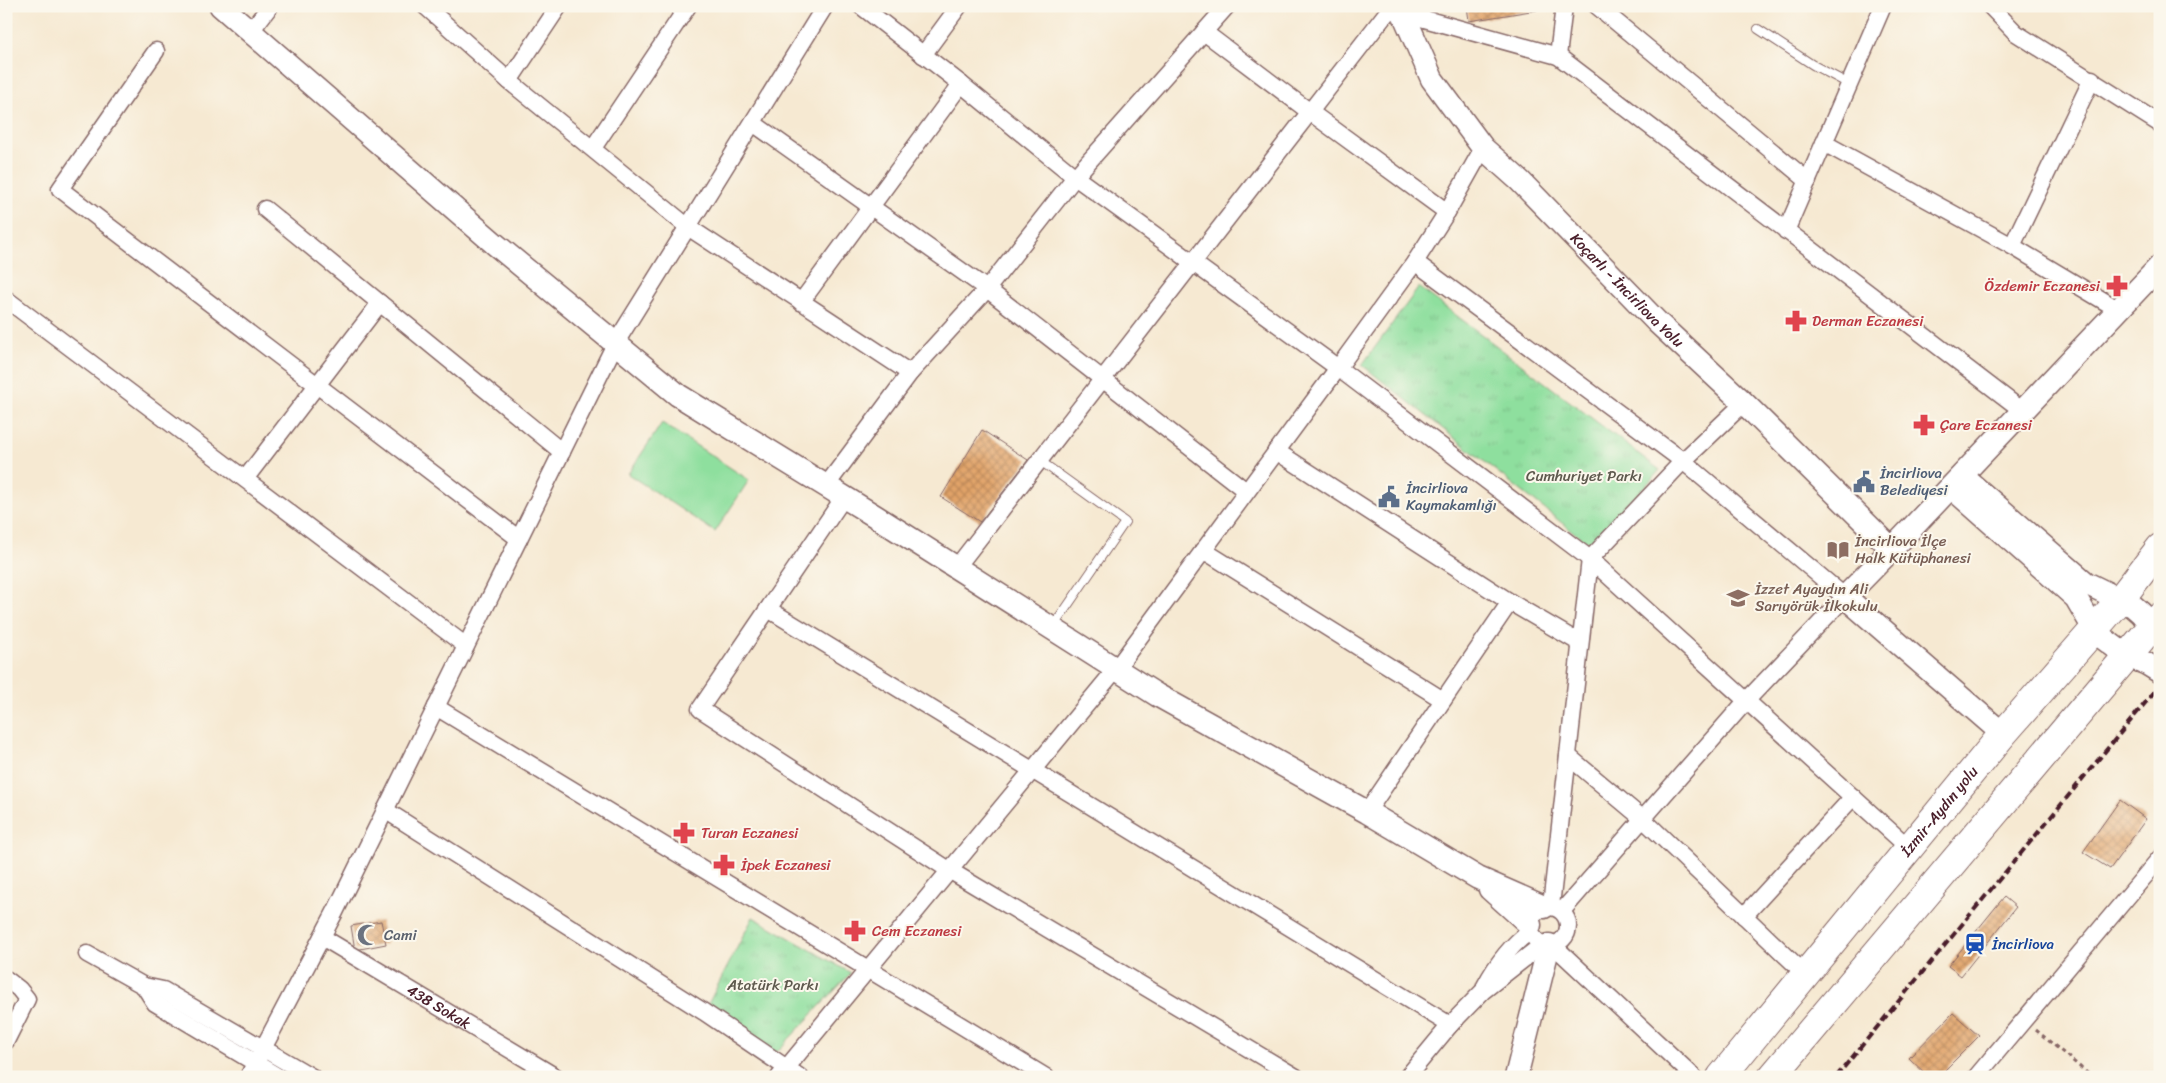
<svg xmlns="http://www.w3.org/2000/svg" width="2166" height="1083" font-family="Sriracha,sans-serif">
<defs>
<pattern id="park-tufts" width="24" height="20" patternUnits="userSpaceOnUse" patternTransform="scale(1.25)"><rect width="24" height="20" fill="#8edf9e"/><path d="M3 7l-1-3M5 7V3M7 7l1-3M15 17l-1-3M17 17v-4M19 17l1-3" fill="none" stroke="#7cbf88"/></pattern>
<pattern id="building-cross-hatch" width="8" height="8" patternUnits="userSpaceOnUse" patternTransform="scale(1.25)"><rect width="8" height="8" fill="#e1a368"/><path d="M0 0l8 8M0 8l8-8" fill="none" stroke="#b88456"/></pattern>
</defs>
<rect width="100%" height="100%" fill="#fbf7ec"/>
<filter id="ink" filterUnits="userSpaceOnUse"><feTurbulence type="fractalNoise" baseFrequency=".02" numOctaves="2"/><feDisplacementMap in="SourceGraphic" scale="10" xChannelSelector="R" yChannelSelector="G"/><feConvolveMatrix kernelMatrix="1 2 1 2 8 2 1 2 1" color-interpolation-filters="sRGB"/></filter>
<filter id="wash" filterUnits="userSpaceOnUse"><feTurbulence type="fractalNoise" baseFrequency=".0096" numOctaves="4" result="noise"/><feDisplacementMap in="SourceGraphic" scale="20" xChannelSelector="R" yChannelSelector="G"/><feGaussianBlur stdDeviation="1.12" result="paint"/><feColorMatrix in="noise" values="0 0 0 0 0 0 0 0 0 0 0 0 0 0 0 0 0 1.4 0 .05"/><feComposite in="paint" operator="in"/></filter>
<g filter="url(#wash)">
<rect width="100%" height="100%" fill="#f6e9d2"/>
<g fill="url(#park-tufts)" stroke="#6c7f64">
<path d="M1419 287 1660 470 1591 546 1362 365Z"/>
<path d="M753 917 851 973 771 1058 704 1012Z"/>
</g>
<path fill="#8edf9e" stroke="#6c7f64" d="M662 423 749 480 715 532 628 474Z"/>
<g id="blocks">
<g fill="url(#building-cross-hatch)">
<path d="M1467 6H1536L1537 10 1469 21Z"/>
<path d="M982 430 1028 460 980 522 941 497Z"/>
<path d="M2120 800 2146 819 2110 869 2083 852Z"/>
<path d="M2004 897 2016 907 1961 976 1948 966Z"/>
<path d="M381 921 386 944 355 950 351 926Z"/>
<path d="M1953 1013 1979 1036 1938 1077H1929L1909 1058Z"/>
</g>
</g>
</g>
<g filter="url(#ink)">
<use href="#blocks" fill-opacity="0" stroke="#866665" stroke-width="1"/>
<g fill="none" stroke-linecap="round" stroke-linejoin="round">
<g stroke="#866665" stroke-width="10">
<g id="lane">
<path d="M1758 29 1813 65 1849 84"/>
<path d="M1039 460 1125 522 1053 627"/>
</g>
</g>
<g stroke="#866665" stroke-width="19">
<g id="street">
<path d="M425 6 509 81 688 227 910 373"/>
<path d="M861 6 961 84 1075 177 1338 368 1415 262 1447 212 1483 148"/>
<path d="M1597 6 1808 181"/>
<path d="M1990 6 2016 33 2160 124"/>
<path d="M1403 13 1558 56 2023 411"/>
<path d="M250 32 270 6"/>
<path d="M1204 32 1310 112 1447 212"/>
<path d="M156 51 60 189 519 539"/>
<path d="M923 55 959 6"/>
<path d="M1558 56 1564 6"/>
<path d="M509 81 559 6"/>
<path d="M753 123 987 289 1246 491"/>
<path d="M1824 143 2012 246 2119 310"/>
<path d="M593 148 688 6"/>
<path d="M265 209 562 452"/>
<path d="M1786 231 1883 6"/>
<path d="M2012 246 2092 79"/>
<path d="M1415 262 1683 461 1845 597 1747 700 1562 911"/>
<path d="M6 299 466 646"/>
<path d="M801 302 961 84"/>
<path d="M1276 451 1510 602 1580 643"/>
<path d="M245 479 380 303"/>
<path d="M826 486 910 373 987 289 1075 177 1227 6"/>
<path d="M844 497 700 709 949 870 1296 1077"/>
<path d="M1203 550 1443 700"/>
<path d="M956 568 1392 6"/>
<path d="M768 609 1450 1025"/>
<path d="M436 707 1046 1077"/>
<path d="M1568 756 1643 819 1805 974"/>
<path d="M385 810 704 1012 800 1077"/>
<path d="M1367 812 1510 602"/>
<path d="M1551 906 1590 559 1683 461 1744 403"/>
<circle cx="1549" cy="926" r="19"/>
<path d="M1744 916 1853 797"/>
<path id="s1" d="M322 937 556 1077"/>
<path d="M1553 945 1694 1077"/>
<path d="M87 954 144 986 163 990 312 1077"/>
<path d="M6 979 19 989 27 999 6 1041"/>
<path d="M144 986 155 1003 279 1077"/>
<path d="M1485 986C1497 963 1510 946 1530 931"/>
<path d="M248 1077 335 912 615 344 825 6"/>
<path d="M779 1077 1116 669 1338 368 1590 559 1909 848"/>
<path d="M1407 1077 1450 1025 1483 991 1543 944"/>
<path d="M1976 1077 2160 858"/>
</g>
</g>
<g stroke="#866665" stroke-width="25">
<g id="secondary">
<path d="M221 6 495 244 678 395 875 516 1157 695 1367 812 1478 878 1544 907"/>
<path id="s2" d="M1395 6 1403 13 1432 79 1483 148 1520 181 1657 322 1744 403 1892 549"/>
<path d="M1962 476 2086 583 2133 606 2141 613 2160 637"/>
<path d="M1951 487 2076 598 2094 629 2104 639 2127 656 2147 664 2160 672"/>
<path d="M2003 734 1845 597 1892 549 2160 266"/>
<path d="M1490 889 1530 925"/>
<path d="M1516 1077 1549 945"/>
</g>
</g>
<g stroke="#866665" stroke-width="30">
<g id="highway">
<path id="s3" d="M1721 1077 2003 734 2119 601 2160 548"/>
<path d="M1772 1077 2160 617"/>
</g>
</g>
<path stroke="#866665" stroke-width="3" stroke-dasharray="4 4" stroke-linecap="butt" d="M2036 1030 2092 1077"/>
<use href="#lane" stroke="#fff" stroke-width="8"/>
<use href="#street" stroke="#fff" stroke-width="16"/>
<use href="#secondary" stroke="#fff" stroke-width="22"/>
<use href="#highway" stroke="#fff" stroke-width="28"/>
<path stroke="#4a1f2b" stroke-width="4" stroke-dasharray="8 4" stroke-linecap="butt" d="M1836 1077 2160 685"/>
</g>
</g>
<defs>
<g id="pharmacy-bare" transform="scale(1.725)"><path d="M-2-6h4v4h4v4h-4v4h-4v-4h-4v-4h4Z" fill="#e0444e" stroke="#fbf7ec" stroke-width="2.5" paint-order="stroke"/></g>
<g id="civic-bare" transform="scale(1.725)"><path d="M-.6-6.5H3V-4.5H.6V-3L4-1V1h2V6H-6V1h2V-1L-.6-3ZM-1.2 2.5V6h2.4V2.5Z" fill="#5c6f8a" stroke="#fbf7ec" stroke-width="2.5" paint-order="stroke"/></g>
<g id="library-bare" transform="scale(1.725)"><path d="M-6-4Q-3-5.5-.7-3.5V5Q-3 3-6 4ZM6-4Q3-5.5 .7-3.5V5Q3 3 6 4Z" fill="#8d6e63" stroke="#fbf7ec" stroke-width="2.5" paint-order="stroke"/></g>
<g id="school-bare" transform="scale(1.725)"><path d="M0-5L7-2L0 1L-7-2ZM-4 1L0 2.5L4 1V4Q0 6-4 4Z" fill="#8d6e63" stroke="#fbf7ec" stroke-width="2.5" paint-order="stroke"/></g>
<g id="mosque-bare" transform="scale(1.725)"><path d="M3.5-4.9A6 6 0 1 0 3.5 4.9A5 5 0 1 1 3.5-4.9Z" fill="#6b7280" stroke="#fbf7ec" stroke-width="2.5" paint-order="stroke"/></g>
<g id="station-bare" transform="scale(1.725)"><path d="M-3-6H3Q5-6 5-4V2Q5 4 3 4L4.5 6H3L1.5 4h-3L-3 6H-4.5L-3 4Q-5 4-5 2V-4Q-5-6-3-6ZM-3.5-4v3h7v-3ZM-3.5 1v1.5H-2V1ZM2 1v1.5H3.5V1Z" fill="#1a4fb4" stroke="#fbf7ec" stroke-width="2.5" paint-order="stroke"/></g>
</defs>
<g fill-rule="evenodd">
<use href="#pharmacy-bare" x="2117" y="286"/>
<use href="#pharmacy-bare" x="1796" y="321"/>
<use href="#pharmacy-bare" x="1924" y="425"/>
<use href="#civic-bare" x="1864" y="482"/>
<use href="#civic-bare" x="1389" y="497"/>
<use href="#library-bare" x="1838" y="550"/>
<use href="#school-bare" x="1738" y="598"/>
<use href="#pharmacy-bare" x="684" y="833"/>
<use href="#pharmacy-bare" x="724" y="865"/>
<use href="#pharmacy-bare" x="855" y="931"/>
<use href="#mosque-bare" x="368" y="935"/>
<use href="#station-bare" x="1975" y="944"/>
</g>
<g text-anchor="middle" stroke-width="4" stroke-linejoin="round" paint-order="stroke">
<g font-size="15" fill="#be3a42" stroke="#fbf7ec" text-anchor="start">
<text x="2100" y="291" text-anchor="end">Özdemir Eczanesi</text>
<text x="1812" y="326">Derman Eczanesi</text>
<text x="1940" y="430">Çare Eczanesi</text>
<text x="701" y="838">Turan Eczanesi</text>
<text x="741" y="870">İpek Eczanesi</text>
<text x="872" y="936">Cem Eczanesi</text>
</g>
<g font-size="15" fill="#4a1f2b" stroke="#fbf7ec">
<text dy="5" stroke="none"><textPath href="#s2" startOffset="371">Koçarlı - İncirliova Yolu</textPath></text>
<text dy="5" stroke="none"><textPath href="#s3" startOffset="344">İzmir-Aydın yolu</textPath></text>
<text dy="5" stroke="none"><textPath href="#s1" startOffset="136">438 Sokak</textPath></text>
</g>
<g font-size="15" fill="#4e5e75" stroke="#fbf7ec" text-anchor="start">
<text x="1880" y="478">İncirliova<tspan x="1880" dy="17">Belediyesi</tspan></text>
<text x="1406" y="493">İncirliova<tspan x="1406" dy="17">Kaymakamlığı</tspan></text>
</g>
<g font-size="15" fill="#5e594e" stroke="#fbf7ec">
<text x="1584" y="481">Cumhuriyet Parkı</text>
<text x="773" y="990">Atatürk Parkı</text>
</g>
<g font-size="15" fill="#785e54" stroke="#fbf7ec" text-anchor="start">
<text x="1855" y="546">İncirliova İlçe<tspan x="1855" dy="17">Halk Kütüphanesi</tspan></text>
<text x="1755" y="594">İzzet Ayaydın Ali<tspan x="1755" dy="17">Sarıyörük İlkokulu</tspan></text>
</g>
<g font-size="15" fill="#5b616d" stroke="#fbf7ec" text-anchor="start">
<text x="384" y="940">Cami</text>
</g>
<g font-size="15" fill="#164399" stroke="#fbf7ec" text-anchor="start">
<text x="1992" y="949">İncirliova</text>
</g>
</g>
<rect width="2166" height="1083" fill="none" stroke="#fbf7ec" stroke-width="25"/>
</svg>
